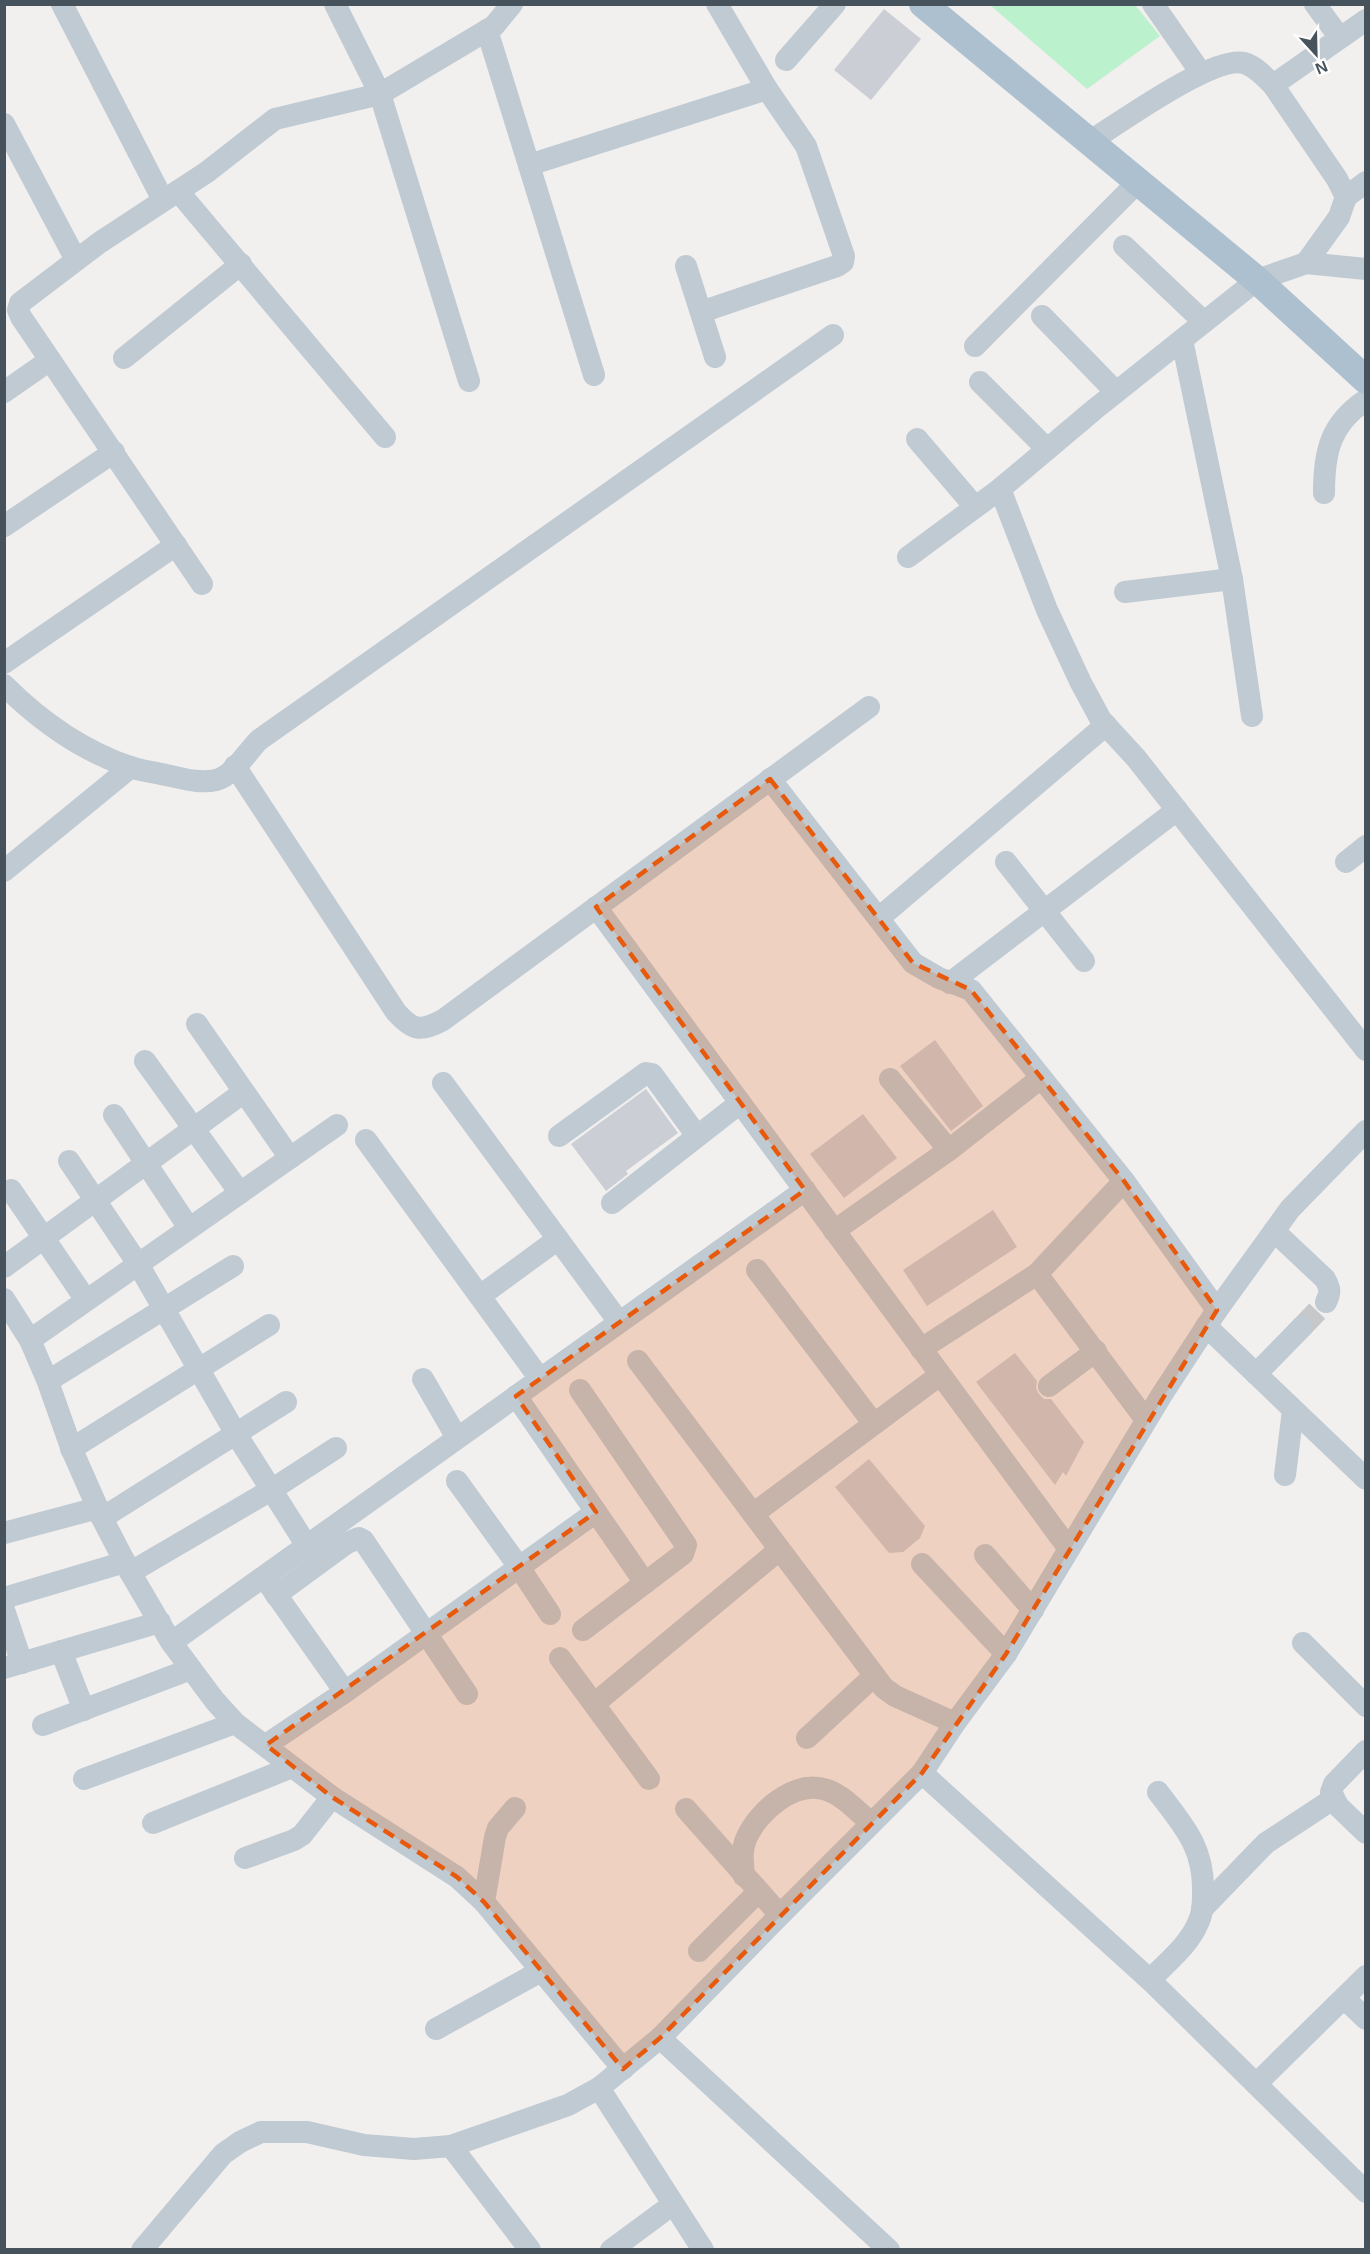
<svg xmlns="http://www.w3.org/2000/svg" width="1370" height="2254" font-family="Helvetica,sans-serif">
<rect width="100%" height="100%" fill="#f2efef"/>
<path fill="#bbf1cd" d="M990 5H1135L1160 36 1087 89Z"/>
<g fill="#cbced4">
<path d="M884 9 921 39 871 100 834 70Z"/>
<path d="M935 1040 983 1106 951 1131 900 1066Z"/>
<path d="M646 1089 678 1133 626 1171 628 1174 606 1191 571 1144Z"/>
<path d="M863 1114 897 1158 844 1198 810 1154Z"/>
<path d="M993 1210 1017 1247 927 1306 903 1270Z"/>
<path d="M1015 1353 1037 1381 1036 1388 1039 1394 1044 1399H1051L1084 1442 1066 1476 1063 1472 1055 1485 976 1382Z"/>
<path d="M869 1459 925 1526 920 1538 903 1552 889 1553 835 1487Z"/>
</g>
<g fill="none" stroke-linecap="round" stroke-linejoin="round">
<path stroke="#c7c8ca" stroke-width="22" stroke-dasharray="22 11" stroke-linecap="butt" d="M1302 1327 1326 1302"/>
<g stroke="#bfcad2" stroke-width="22">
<path d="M62 4 163 200"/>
<path d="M335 4 380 94 469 381"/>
<path d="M1153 4 1201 73"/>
<path d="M1315 4 1340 38"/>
<path d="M487 30 594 375"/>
<path d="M786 60 835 4"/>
<path d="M1273 85 1366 20"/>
<path d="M4 124 76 260"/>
<path d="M1089 142C1118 124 1213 55 1244 63 1255 66 1265 77 1273 85L1337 179 1346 197 1339 217 1306 263"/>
<path d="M529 165 767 89"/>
<path d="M178 191 385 437"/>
<path d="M1346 197 1366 182"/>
<path d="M1124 246 1204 322"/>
<path d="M686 266 715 357"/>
<path d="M701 312 837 266 843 262 844 256 806 146 767 89 717 4"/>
<path d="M1042 316 1116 392"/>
<path d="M1182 340 1232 579 1252 716"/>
<path d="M975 346 1138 182"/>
<path d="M124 358 241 264"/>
<path d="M980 382 1047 449"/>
<path d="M4 392 50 360"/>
<path d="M917 439 975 507"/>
<path d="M1000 489 1047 610 1081 683 1101 720 1136 758 1366 1050"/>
<path d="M1324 493C1324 452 1330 424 1366 400"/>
<path d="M4 526 114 452"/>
<path d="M908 557 1000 489 1095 409 1257 280 1306 263 1366 269"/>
<path d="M202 584 21 317 18 310 20 303 99 243 207 172 275 119 380 94 494 26 512 4"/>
<path d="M1125 592 1232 579"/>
<path d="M4 663 176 545"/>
<path d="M4 685C39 720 83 751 130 767 141 771 154 772 166 775 181 778 200 784 216 780 233 776 247 752 259 740L833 335"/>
<path d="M235 766 396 1012C413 1031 421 1032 443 1020L869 707"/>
<path d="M770 779 913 963 939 978 971 990 1124 1181 1217 1310"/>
<path d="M1006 862 1084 961"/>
<path d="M1346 862 1366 846"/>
<path d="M4 871 131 767"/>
<path d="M596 907 1069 1549"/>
<path d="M879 918 1106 725"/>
<path d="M950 983 1177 810"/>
<path d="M197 1024 290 1158"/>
<path d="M145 1061 240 1193"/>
<path d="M890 1079 949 1150"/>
<path d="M443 1083 619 1322"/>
<path d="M114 1115 189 1228"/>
<path d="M559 1136 646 1073 652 1074 697 1136"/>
<path d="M366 1140 540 1379"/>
<path d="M69 1161 138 1264 236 1434 307 1546"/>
<path d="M11 1190 86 1300"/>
<path d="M612 1203 740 1103"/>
<path d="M834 1231 949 1150 1041 1078"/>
<path d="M1274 1231 1325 1279C1330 1288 1331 1292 1326 1302"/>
<path d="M4 1267 244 1092"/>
<path d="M757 1270 874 1424"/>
<path d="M1037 1274 1146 1420"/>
<path d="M480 1296 558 1239"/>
<path d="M4 1299 30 1340 48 1382 72 1450 102 1518 130 1572 171 1642 215 1701 235 1723 332 1797 457 1877 484 1902 623 2069"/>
<path d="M1206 1326 1366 1479"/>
<path d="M30 1340 337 1125"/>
<path d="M921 1349 1037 1274 1124 1181"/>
<path d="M638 1361 884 1688 895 1696 955 1723"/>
<path d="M1256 1374 1302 1327"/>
<path d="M423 1379 457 1438"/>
<path d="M48 1381 233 1266"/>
<path d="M1049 1386 1096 1351"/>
<path d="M580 1390 686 1545 683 1554 583 1630"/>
<path d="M516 1396 645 1583"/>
<path d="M71 1449 269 1325"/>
<path d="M1285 1475 1293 1410"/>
<path d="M457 1481 519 1567 550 1614"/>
<path d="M753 1514 940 1375"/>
<path d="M102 1518 286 1402"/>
<path d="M4 1533 98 1508"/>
<path d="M985 1555 1033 1610"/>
<path d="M922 1564 1006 1654"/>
<path d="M131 1572 271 1490 336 1448"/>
<path d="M268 1583 345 1692"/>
<path d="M276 1595 347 1543 359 1538 363 1540 467 1694"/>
<path d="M4 1598 125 1562"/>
<path d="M4 1610 22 1663"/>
<path d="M172 1642 805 1190"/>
<path d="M1303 1643 1366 1706"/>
<path d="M61 1651 84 1710"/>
<path d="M560 1658 649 1779"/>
<path d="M4 1668 160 1622"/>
<path d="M594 1704 779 1550"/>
<path d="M43 1725 191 1669"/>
<path d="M807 1738 874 1676"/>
<path d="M266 1745 345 1692 596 1512"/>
<path d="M1366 1751 1334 1784 1331 1792 1338 1806 1366 1833"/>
<path d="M922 1773 1150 1980 1366 2192"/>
<path d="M84 1779 235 1723"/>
<path d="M686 1809 780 1915"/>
<path d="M153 1823 292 1767"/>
<path d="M245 1858 294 1840 302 1835 332 1797"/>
<path d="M744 1876C743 1863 741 1851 746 1839 758 1811 795 1779 827 1790 844 1796 857 1811 871 1823"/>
<path d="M484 1902 495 1837 498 1828 515 1808"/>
<path d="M1202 1909 1266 1843 1333 1799"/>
<path d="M699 1951 758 1892"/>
<path d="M1150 1980C1166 1963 1189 1945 1198 1923 1203 1913 1203 1902 1203 1891 1204 1847 1183 1825 1158 1792"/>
<path d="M1344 1998 1366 2019"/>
<path d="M436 2029 541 1971"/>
<path d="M660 2038 889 2250"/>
<path d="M1256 2084 1366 1976"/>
<path d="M599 2088 703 2250"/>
<path d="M451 2146 530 2250"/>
<path d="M142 2250 223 2154 240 2142 261 2132H307L364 2145 414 2149 451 2146 568 2105 599 2088 660 2038 780 1915 922 1773 955 1723 1006 1654 1161 1396 1217 1310 1290 1209 1366 1131"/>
<path d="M611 2250 672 2205"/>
</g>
<path stroke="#adc0cf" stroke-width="28" d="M923 4 1257 280 1366 380"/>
</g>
<path fill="#e8590c" fill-opacity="0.2" stroke="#e8590c" stroke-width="4.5" stroke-dasharray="12 8" stroke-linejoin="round" d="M770 779 913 963 971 990 1124 1181 1217 1310 1006 1654 922 1773 660 2038 623 2069 484 1902 457 1877 332 1797 266 1745 596 1512 516 1396 805 1190 596 907Z"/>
<rect width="1370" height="2254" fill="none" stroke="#46535d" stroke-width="12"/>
<g transform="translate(1316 54) rotate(158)" stroke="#ffffff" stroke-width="4.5" paint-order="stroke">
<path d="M0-4.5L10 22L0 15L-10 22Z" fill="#46535d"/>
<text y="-9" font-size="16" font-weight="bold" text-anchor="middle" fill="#46535d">N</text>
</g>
</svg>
